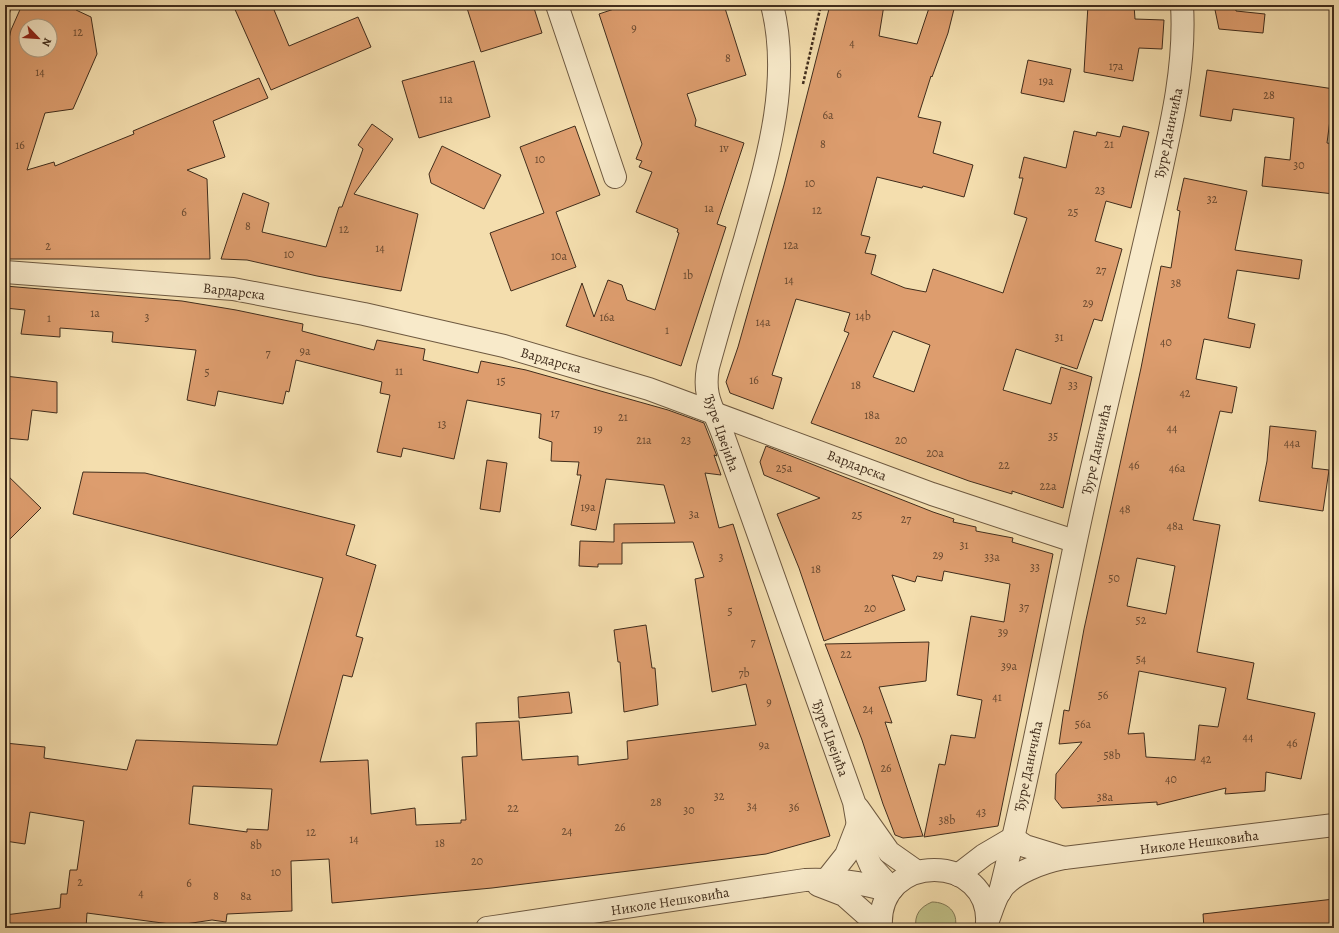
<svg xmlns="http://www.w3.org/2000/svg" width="1339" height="933" font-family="Alegreya,serif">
<rect width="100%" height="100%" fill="#f4deae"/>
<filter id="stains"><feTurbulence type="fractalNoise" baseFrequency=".005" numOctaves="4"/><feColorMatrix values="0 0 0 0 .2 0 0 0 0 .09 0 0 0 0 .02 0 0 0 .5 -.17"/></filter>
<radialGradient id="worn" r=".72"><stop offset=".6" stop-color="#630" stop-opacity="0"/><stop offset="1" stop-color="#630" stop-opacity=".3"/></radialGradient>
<path fill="#c0c087" stroke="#807652" d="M932 902C947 902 959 912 955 928H916C914 915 920 907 932 902Z"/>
<g fill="#dd9d6e" stroke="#412d1c" fill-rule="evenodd">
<path d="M22 5H79L76 10 91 17 97 54 73 109 45 113 27 170 54 162 55 166 134 134 133 131 259 78 268 98 213 121 225 157 187 170 207 179 210 259H5V56L11 30ZM26 26H50V50H26Z"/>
<path d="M233 5H272L289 46 358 17 371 47 271 90Z"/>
<path d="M466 5H533L542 33 481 52Z"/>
<path d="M626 5H724L746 75 687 94 696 120 695 126 744 143 717 224 726 227 681 366 566 326 582 283 594 317 608 280 622 285 627 300 655 310 679 233 677 232 678 229 636 212 652 172 639 167 642 161 636 159 642 144 599 14Z"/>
<path d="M830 5H884L879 36 917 44 930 5H955L948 33 932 77 931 76 918 117 941 122 933 153 973 165 964 197 923 186 922 188 877 177 861 235 870 237 865 253 876 255 871 274 905 288 926 292 933 269 1003 293 1027 218 1014 214 1023 178H1019L1024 157 1066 168 1074 131 1096 136 1097 132 1120 137 1123 126 1149 132 1131 208 1106 201 1095 241 1122 249 1102 321 1094 319 1077 369 1016 349 1003 390 1051 404 1061 367 1092 377 1063 508 1012 491V494L969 481 811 423 849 333 844 331 850 313 796 299 772 375 782 378 773 409 730 393 726 382 738 347 784 185ZM893 331 930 345 914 392 873 377Z"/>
<path d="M1088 5H1134L1135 19 1164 20 1162 49 1139 48 1133 81 1084 72Z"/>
<path d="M1214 5H1235L1236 11 1265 14 1263 33 1219 29Z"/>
<path d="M1028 60 1071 69 1064 102 1021 93Z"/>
<path d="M474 61 490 117 419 138 402 81Z"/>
<path d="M1207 70 1334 89 1327 143 1334 144V194L1262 186 1265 157 1290 160 1294 118 1233 109 1231 121 1200 116Z"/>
<path d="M372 124 393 139 354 194 418 214 401 291 317 276 247 260 221 259 243 193 269 203 262 232 326 247 339 207H342L363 149 358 145Z"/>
<path d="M575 126 600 195 556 212 576 267 511 291 490 233 544 213 520 147Z"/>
<path d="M442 146 501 175 484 209 431 183 429 174Z"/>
<path d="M1184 178 1247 191 1235 250 1302 260 1299 279 1237 270 1228 318 1255 324 1250 348 1204 339 1196 379 1237 387 1232 413 1220 411 1193 520 1220 525 1197 652 1254 663 1247 699 1315 713 1301 779 1266 772 1265 791 1225 794 1226 788 1157 805V802L1062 808 1055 799 1056 774 1082 742 1059 744 1064 710 1069 711 1084 629 1141 368 1161 266 1171 268 1180 211 1177 210ZM1137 558 1175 566 1166 614 1127 606ZM1139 671 1226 688 1218 727 1199 725 1195 760 1146 757 1144 733 1128 734Z"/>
<path d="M5 286 182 301 236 310 303 324 302 331 374 350 377 340 425 349 423 360 478 373 481 361 526 370 668 410 704 423 717 456 714 455 721 475 705 473 719 528 733 524 830 836 766 854 492 888 332 903 329 859 291 861 292 911 227 914 226 922 212 920 172 926 170 924 87 913 86 928H5V915L60 908 61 894H67L70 870H77L84 821 30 812 25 844 5 841V743L45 747 44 758 127 770 136 740 277 745 323 578 73 514 83 472 145 473 355 525 346 555 376 565 356 636 363 638 352 677 343 675 320 762 368 760 371 814 415 808 416 825 461 823V820H466L462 757 477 756 476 723 519 721 522 760 578 756V765L628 759 627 741 756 725 746 684 712 692 695 579 704 577 693 542 622 543V564H598V567L579 566 580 541 614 542V524L675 523 664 485 606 479 596 530 571 525 581 475H577L579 462 551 461 552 442 539 438 541 414 467 400 454 459 403 448 401 457 377 452 390 395 380 393 382 382 296 360 289 392 286 391 283 404 218 391 215 406 187 400 196 350 112 342 113 332 60 328V337L21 334 25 310 5 308ZM193 786 272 789 268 830 247 829V832L189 824Z"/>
<path d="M5 376 57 382V413L32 410 28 440 5 438Z"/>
<path d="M1270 426 1316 431 1312 468 1329 470 1323 511 1259 501 1267 461Z"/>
<path d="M766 446 933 512 954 519 953 522 976 527V531L1013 538 1012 542 1053 554 998 826 924 837 939 764 945 765 951 735 975 738 982 700 957 695 971 616 1004 622 1010 584 944 571 942 581 917 576 915 582 892 575 905 610 824 641 799 568 777 514 820 498 764 475 760 462Z"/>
<path d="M487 460 507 463 500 512 480 509Z"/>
<path d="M5 473 41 508 5 544Z"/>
<path d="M646 625 652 668H655L658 705 624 712 620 662H618L614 630Z"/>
<path d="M929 642 926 681 879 687 892 723 885 722 923 836 903 838 895 835 883 804 862 740 825 644Z"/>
<path d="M569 692 572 713 519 718 518 697Z"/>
<path d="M1334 899V928H1204L1203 914Z"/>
</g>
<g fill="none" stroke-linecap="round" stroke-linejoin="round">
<g stroke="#6e5940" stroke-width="24">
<g id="minor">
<path d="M557 5 615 177"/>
<path d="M772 5C792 83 766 164 745 239 732 282 720 324 708 367 703 396 712 406 722 432L854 802 861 843 871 866 892 889"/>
<path d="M5 272 233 289 364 314 504 346 649 389 932 494 1074 541"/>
<path d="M858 808 889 852 916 871"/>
<path d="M1013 838 1025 846 1064 858"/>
<path d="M958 875 984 855 1013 838"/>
<path d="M827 879 846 855 858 824"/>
<path d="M818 885 844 895 880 927"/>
<path d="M1000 892C1038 743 1062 591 1098 442 1117 361 1136 280 1155 198 1169 135 1186 70 1182 5"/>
<path d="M987 923C991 913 994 902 999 893 1010 873 1044 862 1064 858L1334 825"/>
<path d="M487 928 805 880C837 879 860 882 890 891"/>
<path d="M881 928C876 850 993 852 987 926"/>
</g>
</g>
<g stroke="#412d1c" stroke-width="2.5" stroke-dasharray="3 2" stroke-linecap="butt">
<path d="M5 27 11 5"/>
<path d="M803 84 821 5"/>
</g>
<use href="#minor" stroke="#f8eaca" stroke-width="22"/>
</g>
<g text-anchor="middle" stroke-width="3" stroke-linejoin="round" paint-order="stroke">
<g font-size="12" fill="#684930">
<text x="634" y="32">9</text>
<text x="78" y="36">12</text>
<text x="852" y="47">4</text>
<text x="728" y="62">8</text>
<text x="1116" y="70">17a</text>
<text x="40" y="76">14</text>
<text x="839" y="78">6</text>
<text x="1046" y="85">19a</text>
<text x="1269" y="99">28</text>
<text x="446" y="103">11a</text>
<text x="828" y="119">6a</text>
<text x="823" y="148">8</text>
<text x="1109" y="148">21</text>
<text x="20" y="149">16</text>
<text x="724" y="152">1v</text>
<text x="540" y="163">10</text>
<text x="1299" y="169">30</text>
<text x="810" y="187">10</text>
<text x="1100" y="194">23</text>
<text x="1212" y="203">32</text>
<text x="709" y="212">1a</text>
<text x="817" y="214">12</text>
<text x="184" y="216">6</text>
<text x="1073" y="216">25</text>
<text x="248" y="230">8</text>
<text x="344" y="233">12</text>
<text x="791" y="249">12a</text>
<text x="48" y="250">2</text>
<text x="380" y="252">14</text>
<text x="289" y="258">10</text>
<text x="559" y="260">10a</text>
<text x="1101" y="274">27</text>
<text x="688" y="279">1b</text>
<text x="789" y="284">14</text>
<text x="1176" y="287">38</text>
<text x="1088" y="307">29</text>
<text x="95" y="317">1a</text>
<text x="863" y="320">14b</text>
<text x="147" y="321">3</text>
<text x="607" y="321">16a</text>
<text x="49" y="322">1</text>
<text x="763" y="326">14a</text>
<text x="667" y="334">1</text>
<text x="1059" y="341">31</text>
<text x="1166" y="346">40</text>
<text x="305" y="355">9a</text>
<text x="268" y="357">7</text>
<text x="399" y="375">11</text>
<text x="207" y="376">5</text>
<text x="754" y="384">16</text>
<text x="501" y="385">15</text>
<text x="856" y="389">18</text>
<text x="1073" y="389">33</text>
<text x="1185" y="397">42</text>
<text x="555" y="417">17</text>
<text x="872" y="419">18a</text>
<text x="623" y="421">21</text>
<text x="442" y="428">13</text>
<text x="1172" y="432">44</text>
<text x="598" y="433">19</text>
<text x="1053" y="440">35</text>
<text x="644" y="444">21a</text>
<text x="686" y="444">23</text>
<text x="901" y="444">20</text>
<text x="1292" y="447">44a</text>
<text x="935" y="457">20a</text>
<text x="1004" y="469">22</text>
<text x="1134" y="469">46</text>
<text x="784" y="472">25a</text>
<text x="1177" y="472">46a</text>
<text x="1048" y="490">22a</text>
<text x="588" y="511">19a</text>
<text x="1125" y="513">48</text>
<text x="694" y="518">3a</text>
<text x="857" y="519">25</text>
<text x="906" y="523">27</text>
<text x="1175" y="530">48a</text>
<text x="964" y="549">31</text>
<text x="938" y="559">29</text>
<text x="721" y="561">3</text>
<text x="992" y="561">33a</text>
<text x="1035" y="571">33</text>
<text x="816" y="573">18</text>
<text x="1114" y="582">50</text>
<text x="1024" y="611">37</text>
<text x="870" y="612">20</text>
<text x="730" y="615">5</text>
<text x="1141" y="624">52</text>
<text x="1003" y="636">39</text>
<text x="753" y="646">7</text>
<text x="846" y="658">22</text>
<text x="1141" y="663">54</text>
<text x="1009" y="670">39a</text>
<text x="744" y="677">7b</text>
<text x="1103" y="699">56</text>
<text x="997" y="701">41</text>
<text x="769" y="706">9</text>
<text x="868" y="713">24</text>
<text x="1083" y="728">56a</text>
<text x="1248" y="741">44</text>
<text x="1292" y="747">46</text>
<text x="764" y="749">9a</text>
<text x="1112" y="759">58b</text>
<text x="1206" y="763">42</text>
<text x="886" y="772">26</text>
<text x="1171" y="783">40</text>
<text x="719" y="800">32</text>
<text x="1105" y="801">38a</text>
<text x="656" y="806">28</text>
<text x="752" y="810">34</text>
<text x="794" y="811">36</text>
<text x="513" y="812">22</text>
<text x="689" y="814">30</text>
<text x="981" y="816">43</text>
<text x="947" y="824">38b</text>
<text x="620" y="831">26</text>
<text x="567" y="835">24</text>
<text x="311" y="836">12</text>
<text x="354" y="843">14</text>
<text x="440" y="847">18</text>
<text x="256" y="849">8b</text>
<text x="477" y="865">20</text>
<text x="276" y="876">10</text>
<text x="80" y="886">2</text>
<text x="189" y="887">6</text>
<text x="141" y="897">4</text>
<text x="216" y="900">8</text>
<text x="246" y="900">8a</text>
</g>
<g font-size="14" fill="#412d1c" stroke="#f8eaca">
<text transform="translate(1168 133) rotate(-78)" y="5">Ђуре Даничића</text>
<text transform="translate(234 291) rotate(7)" y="5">Вардарска</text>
<text transform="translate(551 360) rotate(16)" y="5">Вардарска</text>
<text transform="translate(722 433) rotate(71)" y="5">Ђуре Цвејића</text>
<text transform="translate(1096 449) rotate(-77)" y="5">Ђуре Даничића</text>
<text transform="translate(857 465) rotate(21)" y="5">Вардарска</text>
<text transform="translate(831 738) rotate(70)" y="5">Ђуре Цвејића</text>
<text transform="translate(1028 766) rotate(-78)" y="5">Ђуре Даничића</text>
<text transform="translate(1199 842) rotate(-7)" y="5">Николе Нешковића</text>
<text transform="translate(670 901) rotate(-9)" y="5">Николе Нешковића</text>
</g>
</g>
<rect width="1339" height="933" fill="none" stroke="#f4deae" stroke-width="20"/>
<rect x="6" y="6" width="1327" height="921" fill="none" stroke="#412d1c" stroke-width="2"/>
<rect x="10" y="10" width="1319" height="913" fill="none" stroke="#412d1c"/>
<g transform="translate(38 38) rotate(115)"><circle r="19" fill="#f8eaca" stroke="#af9e84"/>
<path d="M0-3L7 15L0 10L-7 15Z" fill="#8f2418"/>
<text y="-6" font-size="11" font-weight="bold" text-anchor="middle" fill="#412d1c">N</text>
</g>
<rect width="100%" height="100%" filter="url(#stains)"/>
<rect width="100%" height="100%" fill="url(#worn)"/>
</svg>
